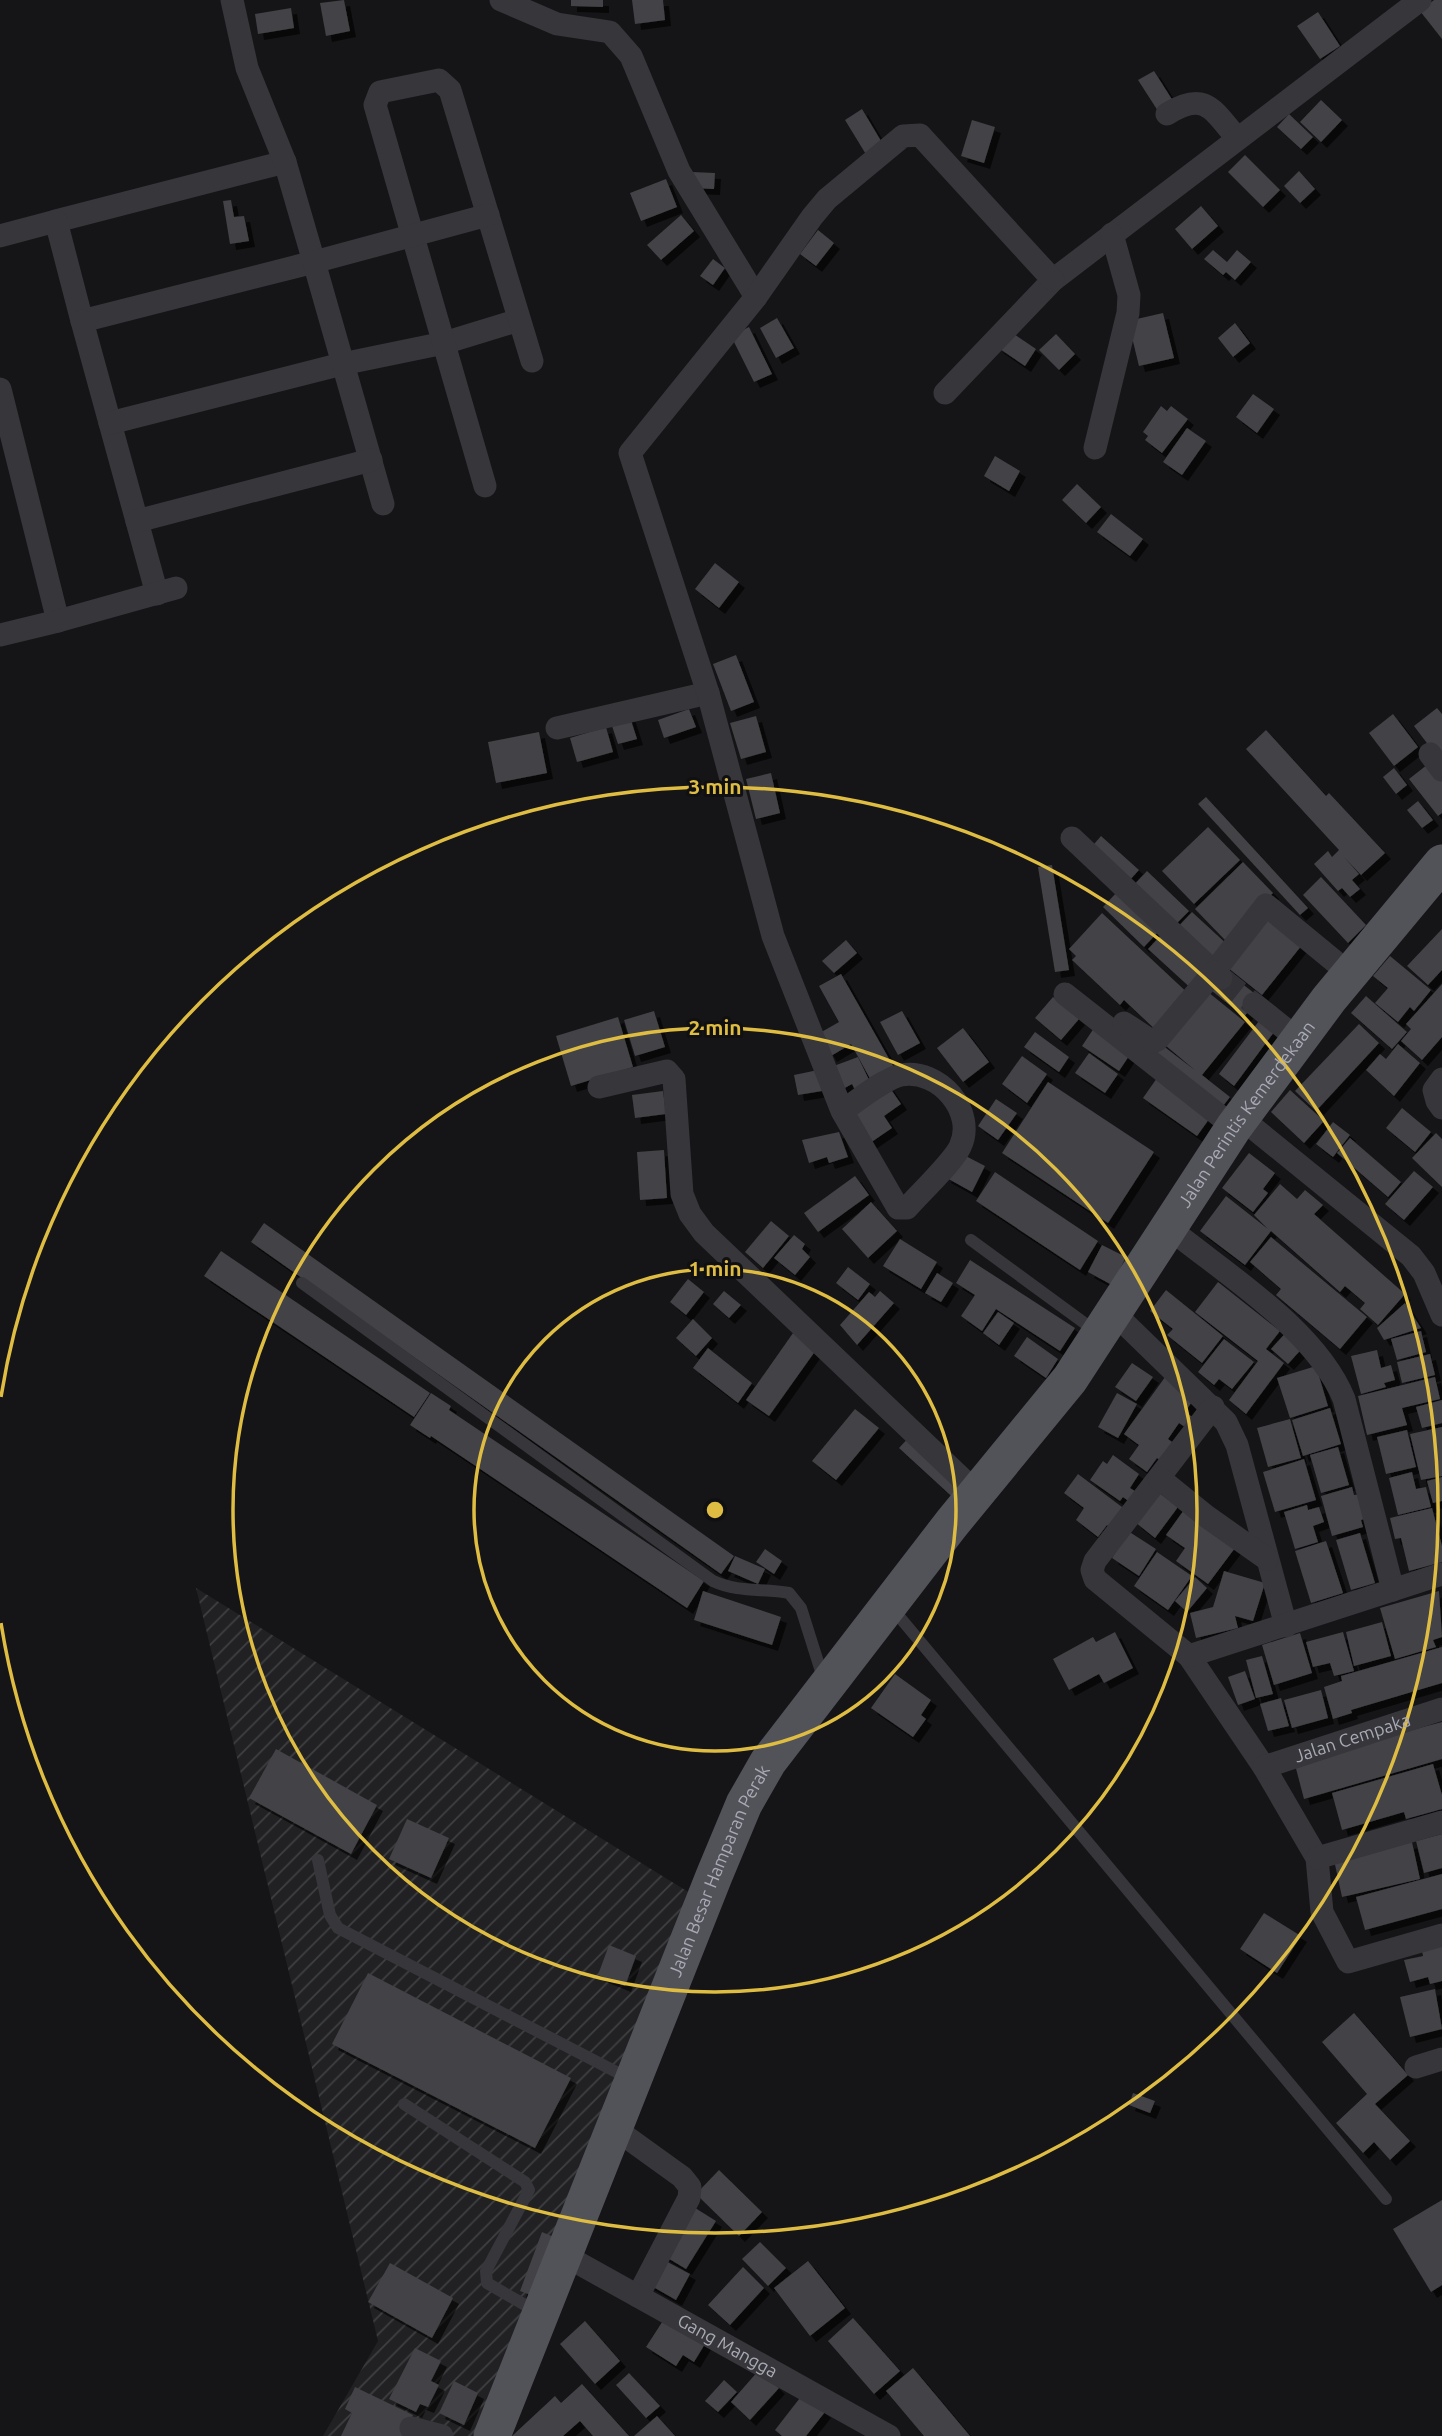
<svg xmlns="http://www.w3.org/2000/svg" width="1442" height="2436" font-family="Ubuntu,sans-serif">
<defs>
<pattern id="industrial-furrows" width="10" height="10" patternUnits="userSpaceOnUse" patternTransform="scale(1.75)"><rect width="10" height="10" fill="#212123"/><path d="M-1 1l2-2M0 10L10 0M9 11l2-2" fill="none" stroke="#3e3f41"/></pattern>
<filter id="shadow"><feDropShadow dx="6" dy="6" stdDeviation="0" flood-color="#0009"/></filter>
</defs>
<rect width="100%" height="100%" fill="#151416"/>
<path fill="url(#industrial-furrows)" d="M196 1588 698 1898 484 2436H323L378 2341Z"/>
<g fill="#424246" filter="url(#shadow)">
<path d="M344 0 350 31 326 36 320 3Z"/>
<path d="M571 0H603V7L571 6Z"/>
<path d="M632 0H663L665 20 635 24Z"/>
<path d="M1434 0H1442V39L1420 11Z"/>
<path d="M291 8 294 28 258 34 255 14Z"/>
<path d="M1318 12 1340 46 1320 59 1297 26Z"/>
<path d="M1154 71 1173 101 1158 111 1138 80Z"/>
<path d="M1321 100 1342 120 1321 142 1300 122Z"/>
<path d="M862 109 884 146 867 156 845 120Z"/>
<path d="M1289 114 1313 137 1301 149 1277 127Z"/>
<path d="M972 120 995 127 984 163 961 156Z"/>
<path d="M1245 155 1280 190 1263 207 1228 172Z"/>
<path d="M1299 171 1315 189 1300 203 1284 186Z"/>
<path d="M692 172 715 173 714 189 691 188Z"/>
<path d="M666 179 677 207 641 221 630 193Z"/>
<path d="M231 200 234 217 244 216 249 241 230 244 223 201Z"/>
<path d="M1201 206 1218 226 1192 249 1175 229Z"/>
<path d="M681 215 694 231 661 260 647 245Z"/>
<path d="M818 230 834 243 816 266 800 254Z"/>
<path d="M1213 250 1227 262 1237 250 1251 262 1235 280 1226 272 1223 275 1204 259Z"/>
<path d="M713 259 725 268 713 285 700 276Z"/>
<path d="M1163 313 1174 358 1139 366 1128 321Z"/>
<path d="M777 318 794 348 776 358 760 328Z"/>
<path d="M1235 323 1250 343 1233 357 1218 338Z"/>
<path d="M749 327 772 374 754 382 731 336Z"/>
<path d="M1008 330 1036 349 1025 366 997 347Z"/>
<path d="M1056 334 1075 354 1059 370 1039 350Z"/>
<path d="M1253 394 1274 409 1257 433 1236 417Z"/>
<path d="M1161 406 1167 411 1171 406 1188 419 1162 453 1145 440 1148 436 1143 432Z"/>
<path d="M1187 428 1206 441 1182 475 1163 462Z"/>
<path d="M995 456 1020 471 1009 491 984 476Z"/>
<path d="M1077 484 1101 507 1086 523 1062 500Z"/>
<path d="M1111 514 1143 539 1130 556 1097 532Z"/>
<path d="M715 563 739 582 719 608 695 589Z"/>
<path d="M736 655 754 702 731 711 713 664Z"/>
<path d="M1437 708 1442 714V763L1414 726Z"/>
<path d="M689 709 696 727 664 738 658 720Z"/>
<path d="M629 714 637 739 618 744 610 720Z"/>
<path d="M1393 714 1418 747 1394 766 1369 733Z"/>
<path d="M756 716 766 752 741 759 730 723Z"/>
<path d="M606 727 613 752 577 762 570 738Z"/>
<path d="M1266 730 1326 796 1329 793 1385 853 1361 875 1344 857 1359 874 1352 880 1360 889 1350 897 1342 888 1338 891 1314 864 1328 851 1332 857 1339 850 1246 749Z"/>
<path d="M539 732 547 773 496 783 488 742Z"/>
<path d="M1432 761 1442 774V813L1438 816 1409 779Z"/>
<path d="M1394 768 1407 785 1396 794 1383 777Z"/>
<path d="M771 773 780 813 756 819 746 779Z"/>
<path d="M1206 797 1308 908 1300 915 1198 804Z"/>
<path d="M1418 801 1433 820 1422 828 1407 810Z"/>
<path d="M1208 827 1240 860 1194 904 1162 871Z"/>
<path d="M1101 836 1139 870 1126 884 1089 850Z"/>
<path d="M1243 862 1273 893 1225 940 1195 909Z"/>
<path d="M1052 865 1069 970 1055 972 1038 867Z"/>
<path d="M1147 871 1189 911 1171 929 1130 889Z"/>
<path d="M1321 877 1366 925 1348 943 1303 895Z"/>
<path d="M1118 891 1159 931 1144 947 1103 907Z"/>
<path d="M1192 912 1230 947 1212 967 1174 931Z"/>
<path d="M1271 912 1306 940 1262 995 1227 967Z"/>
<path d="M1102 913 1192 997 1159 1033 1124 1000 1120 1005 1072 960 1076 956 1069 949Z"/>
<path d="M1442 929V970L1428 985 1407 966Z"/>
<path d="M1164 932 1211 974 1195 992 1148 949Z"/>
<path d="M846 940 857 953 834 973 822 961Z"/>
<path d="M1390 956 1431 990 1414 1011 1410 1007 1398 1022 1375 1003 1388 988 1373 976Z"/>
<path d="M1226 971 1259 997 1244 1017 1211 990Z"/>
<path d="M841 974 896 1071 873 1084 851 1044 831 1056 818 1034 839 1022 819 986Z"/>
<path d="M1442 984V1037L1422 1060 1401 1041 1411 1029 1406 1024Z"/>
<path d="M1208 992 1245 1022 1202 1075 1230 1097 1223 1106 1156 1054 1162 1045 1196 1071 1165 1045Z"/>
<path d="M1366 996 1407 1032 1392 1049 1351 1013Z"/>
<path d="M1053 997 1079 1019 1061 1040 1035 1018Z"/>
<path d="M654 1011 665 1047 635 1056 624 1020Z"/>
<path d="M902 1011 920 1043 898 1055 880 1022Z"/>
<path d="M618 1017 633 1067 571 1086 556 1036Z"/>
<path d="M1262 1017 1277 1028 1234 1086 1219 1074Z"/>
<path d="M1359 1024 1379 1043 1316 1111 1295 1091Z"/>
<path d="M1096 1025 1133 1050 1119 1071 1082 1046Z"/>
<path d="M963 1028 989 1062 963 1082 937 1048Z"/>
<path d="M1035 1032 1069 1057 1059 1072 1024 1047Z"/>
<path d="M1398 1044 1420 1063 1394 1096 1366 1070 1380 1054 1386 1059Z"/>
<path d="M1089 1053 1118 1074 1105 1093 1075 1073Z"/>
<path d="M1022 1056 1047 1074 1027 1103 1002 1084Z"/>
<path d="M858 1057 871 1084 856 1092 852 1084 843 1089 831 1067Z"/>
<path d="M818 1070 822 1091 798 1095 794 1075Z"/>
<path d="M1157 1078 1212 1115 1197 1136 1143 1098Z"/>
<path d="M1048 1082 1154 1152 1108 1223 1002 1153Z"/>
<path d="M888 1085 901 1104 884 1116 892 1128 870 1143 853 1108Z"/>
<path d="M1290 1090 1324 1121 1304 1143 1271 1112Z"/>
<path d="M663 1091 666 1114 635 1118 632 1095Z"/>
<path d="M996 1099 1017 1113 998 1140 978 1126Z"/>
<path d="M1402 1108 1431 1132 1415 1152 1386 1128Z"/>
<path d="M1333 1122 1350 1135 1333 1157 1316 1144Z"/>
<path d="M839 1132 848 1157 829 1163 827 1157 809 1163 802 1140Z"/>
<path d="M1436 1133 1442 1139V1187L1412 1158Z"/>
<path d="M1350 1138 1401 1182 1388 1197 1337 1153Z"/>
<path d="M664 1150 667 1198 640 1200 637 1152Z"/>
<path d="M958 1152 985 1166 972 1192 945 1177Z"/>
<path d="M1249 1153 1275 1173 1263 1189 1268 1193 1253 1212 1222 1188Z"/>
<path d="M1414 1171 1433 1187 1404 1220 1385 1204Z"/>
<path d="M995 1172 1098 1241 1080 1270 976 1201Z"/>
<path d="M855 1176 869 1195 818 1232 804 1213Z"/>
<path d="M1280 1184 1297 1199 1305 1190 1323 1205 1314 1214 1405 1294 1378 1325 1360 1309 1365 1303 1345 1286 1340 1292 1271 1231 1245 1265 1200 1231 1226 1196 1268 1229 1254 1215Z"/>
<path d="M871 1202 897 1231 868 1258 842 1229Z"/>
<path d="M771 1221 789 1236 763 1268 745 1252Z"/>
<path d="M264 1223 734 1556 721 1574 251 1242Z"/>
<path d="M794 1235 805 1244 802 1249 810 1257 795 1275 774 1258Z"/>
<path d="M1271 1237 1367 1317 1340 1349 1276 1295 1281 1289 1250 1262Z"/>
<path d="M900 1239 937 1262 921 1289 883 1266Z"/>
<path d="M1102 1245 1126 1257 1112 1285 1088 1272Z"/>
<path d="M221 1251 430 1393 414 1417 204 1276Z"/>
<path d="M970 1260 1075 1328 1060 1351 996 1309 982 1331 961 1316 975 1295 956 1283Z"/>
<path d="M848 1267 870 1284 858 1300 836 1283Z"/>
<path d="M937 1273 953 1283 941 1302 925 1293Z"/>
<path d="M688 1279 704 1292 686 1315 670 1302Z"/>
<path d="M1218 1282 1280 1331 1266 1349 1284 1363 1246 1414 1229 1400 1258 1361 1195 1312Z"/>
<path d="M1166 1290 1223 1336 1202 1363 1167 1335 1173 1329 1150 1311Z"/>
<path d="M724 1291 741 1305 729 1318 713 1304Z"/>
<path d="M880 1291 894 1303 857 1345 840 1325 869 1292 875 1297Z"/>
<path d="M1405 1303 1421 1328 1384 1340 1377 1328Z"/>
<path d="M998 1312 1014 1323 999 1345 983 1333Z"/>
<path d="M693 1319 712 1338 696 1356 676 1338Z"/>
<path d="M1290 1328 1307 1343 1288 1364 1271 1349Z"/>
<path d="M1421 1331 1426 1352 1397 1360 1391 1339Z"/>
<path d="M793 1333 816 1350 769 1416 746 1400Z"/>
<path d="M1027 1337 1058 1359 1046 1378 1014 1356Z"/>
<path d="M1224 1339 1254 1362 1232 1389 1219 1379 1214 1385 1198 1372Z"/>
<path d="M708 1348 752 1383 738 1403 693 1368Z"/>
<path d="M1377 1350 1381 1368 1391 1365 1395 1380 1384 1383 1386 1387 1361 1394 1351 1356Z"/>
<path d="M1430 1354 1435 1375 1402 1383 1397 1362Z"/>
<path d="M1132 1363 1153 1377 1136 1401 1115 1387Z"/>
<path d="M1316 1366 1328 1406 1290 1418 1277 1378Z"/>
<path d="M1168 1373 1197 1394 1185 1412 1195 1419 1188 1429 1179 1423 1168 1439 1176 1445 1164 1463 1157 1458 1147 1472 1129 1459 1139 1445 1124 1434Z"/>
<path d="M1435 1377 1440 1399 1402 1408 1407 1425 1367 1435 1358 1396Z"/>
<path d="M431 1393 451 1406 449 1410 704 1581 687 1608 431 1436 430 1438 410 1425Z"/>
<path d="M1117 1393 1137 1404 1118 1438 1098 1427Z"/>
<path d="M1442 1400V1423L1422 1428 1416 1407Z"/>
<path d="M1330 1408 1341 1444 1303 1456 1292 1420Z"/>
<path d="M855 1409 879 1428 836 1480 812 1461Z"/>
<path d="M1290 1419 1301 1458 1268 1467 1257 1428Z"/>
<path d="M1442 1427V1476L1421 1480 1410 1434Z"/>
<path d="M1407 1430 1416 1467 1386 1474 1377 1437Z"/>
<path d="M911 1435 972 1491 960 1504 899 1448Z"/>
<path d="M1338 1447 1349 1485 1321 1493 1310 1455Z"/>
<path d="M1113 1455 1139 1474 1130 1488 1138 1493 1131 1503 1123 1497 1120 1501 1090 1480 1103 1461 1107 1464Z"/>
<path d="M1304 1459 1316 1500 1275 1512 1263 1472Z"/>
<path d="M1412 1472 1416 1489 1426 1487 1431 1507 1398 1515 1389 1478Z"/>
<path d="M1078 1474 1126 1510 1112 1529 1107 1525 1098 1537 1076 1520 1084 1508 1064 1493Z"/>
<path d="M1442 1477V1501L1433 1503 1427 1481Z"/>
<path d="M1352 1487 1354 1495 1361 1494 1367 1518 1361 1520 1363 1527 1332 1536 1321 1496Z"/>
<path d="M1158 1492 1178 1507 1155 1538 1135 1522Z"/>
<path d="M1307 1505 1308 1510 1319 1507 1324 1522 1313 1526 1318 1542 1295 1549 1284 1512Z"/>
<path d="M1432 1508 1442 1546V1562L1409 1571 1401 1538 1395 1539 1390 1518Z"/>
<path d="M1184 1510 1235 1548 1208 1584 1176 1561 1185 1548 1166 1535Z"/>
<path d="M1128 1531 1156 1549 1139 1576 1112 1558Z"/>
<path d="M1360 1533 1375 1583 1351 1590 1336 1540Z"/>
<path d="M1326 1541 1343 1593 1311 1603 1295 1551Z"/>
<path d="M765 1549 782 1561 774 1574 756 1562Z"/>
<path d="M1157 1552 1192 1576 1168 1610 1134 1586Z"/>
<path d="M735 1556 765 1569 758 1584 728 1571Z"/>
<path d="M1224 1571 1265 1583 1253 1621 1235 1616 1238 1628 1196 1638 1190 1613 1213 1607Z"/>
<path d="M1195 1577 1207 1588 1187 1612 1175 1601Z"/>
<path d="M703 1591 781 1617 772 1645 694 1620Z"/>
<path d="M1439 1591 1442 1637 1433 1640 1436 1647 1395 1659 1380 1608Z"/>
<path d="M1382 1622 1391 1656 1354 1666 1346 1632Z"/>
<path d="M1115 1632 1133 1668 1104 1683 1099 1674 1069 1690 1053 1659 1093 1637 1096 1642Z"/>
<path d="M1343 1632 1354 1671 1334 1676 1330 1663 1313 1667 1306 1642Z"/>
<path d="M1300 1633 1312 1673 1274 1685 1262 1645Z"/>
<path d="M1442 1647V1683L1351 1710 1352 1713 1333 1719 1324 1687 1342 1681 1341 1676Z"/>
<path d="M1262 1656 1273 1694 1256 1698 1246 1660Z"/>
<path d="M1245 1671 1255 1699 1238 1705 1228 1677Z"/>
<path d="M895 1674 931 1700 921 1715 926 1719 913 1737 871 1708Z"/>
<path d="M1321 1690 1328 1718 1292 1728 1284 1700Z"/>
<path d="M1281 1698 1289 1726 1268 1731 1260 1704Z"/>
<path d="M1442 1722V1759L1304 1799 1294 1761Z"/>
<path d="M276 1749 377 1805 351 1854 249 1798Z"/>
<path d="M1433 1764 1442 1795V1809L1406 1819 1404 1812 1342 1830 1332 1793Z"/>
<path d="M407 1819 449 1838 431 1878 389 1859Z"/>
<path d="M1442 1834V1868L1424 1873 1416 1841Z"/>
<path d="M1412 1842 1420 1879 1342 1897 1334 1860Z"/>
<path d="M1442 1874V1909L1365 1930 1356 1897Z"/>
<path d="M1264 1913 1301 1936 1277 1973 1240 1949Z"/>
<path d="M1420 1942 1442 1943V1981L1430 1984 1428 1977 1410 1982 1404 1960 1423 1956Z"/>
<path d="M609 1945 636 1956 625 1986 598 1975Z"/>
<path d="M368 1973 571 2078 535 2148 332 2044Z"/>
<path d="M1435 1989 1442 2029 1410 2037 1400 1997Z"/>
<path d="M1354 2013 1408 2075 1375 2104 1410 2141 1390 2160 1374 2142 1363 2153 1336 2123 1367 2094 1322 2042Z"/>
<path d="M1133 2093 1155 2101 1150 2113 1129 2105Z"/>
<path d="M719 2170 762 2212 739 2236 696 2194Z"/>
<path d="M1442 2200V2285L1431 2292 1393 2229Z"/>
<path d="M692 2206 716 2221 686 2269 661 2254Z"/>
<path d="M542 2232 554 2237 531 2295 520 2291Z"/>
<path d="M760 2242 786 2268 768 2286 742 2259Z"/>
<path d="M662 2259 690 2274 676 2300 648 2284Z"/>
<path d="M808 2261 845 2308 810 2336 774 2288Z"/>
<path d="M390 2263 453 2298 432 2338 368 2302Z"/>
<path d="M743 2267 764 2288 730 2325 708 2305Z"/>
<path d="M668 2313 708 2339 694 2362 683 2355 676 2366 646 2347Z"/>
<path d="M853 2318 900 2371 874 2394 828 2341Z"/>
<path d="M585 2321 620 2361 595 2384 560 2344Z"/>
<path d="M415 2348 441 2361 431 2381 439 2385 428 2407 420 2404 416 2412 389 2399Z"/>
<path d="M913 2368 970 2436H924L886 2391Z"/>
<path d="M759 2370 779 2388 750 2420 731 2402Z"/>
<path d="M629 2373 660 2406 646 2418 616 2385Z"/>
<path d="M724 2380 737 2392 718 2412 705 2401Z"/>
<path d="M454 2381 478 2393 464 2425 439 2413Z"/>
<path d="M582 2384 629 2436H593L580 2421 563 2436H512L555 2396 561 2403Z"/>
<path d="M355 2387 413 2415 404 2436H341L352 2413 345 2409Z"/>
<path d="M803 2394 825 2412 806 2436H782L775 2430Z"/>
<path d="M657 2416 675 2436H634Z"/>
</g>
<g fill="none" stroke-linecap="round" stroke-linejoin="round">
<path stroke="#323236" stroke-width="23" stroke-dasharray="23 11" stroke-linecap="butt" d="M1221 978 1254 1004"/>
<g stroke="#36363b" stroke-width="12">
<path d="M971 1240 1098 1333"/>
<path d="M302 1283 713 1581C739 1593 762 1588 789 1593L801 1608 824 1681"/>
<path d="M892 1608 1386 2199"/>
<path d="M318 1860 330 1915 338 1928 630 2079"/>
<path d="M404 2104 525 2182 529 2190 486 2271 487 2283 537 2312"/>
</g>
<g stroke="#36363b" stroke-width="23">
<path d="M501 0 557 24 610 32 631 56 679 171 756 297"/>
<path d="M1167 114C1204 91 1212 108 1236 137"/>
<path d="M56 221 285 162"/>
<path d="M0 236 56 221 82 321 314 262 285 162 247 68 232 0"/>
<path d="M82 321 157 594"/>
<path d="M0 389 58 621 0 635"/>
<path d="M945 393 1053 280 1420 0"/>
<path d="M110 423 342 364 444 343 519 320"/>
<path d="M1095 448 1128 313 1129 295 1112 234"/>
<path d="M485 486 375 105 380 92 439 80 450 90 532 361"/>
<path d="M383 504 314 262 488 215"/>
<path d="M137 521 371 460"/>
<path d="M58 621 176 588"/>
<path d="M557 728 708 693"/>
<path d="M1430 754 1442 770"/>
<path d="M1072 838 1214 972 1266 905 1350 974"/>
<path d="M1065 994 1234 1127"/>
<path d="M1254 1004 1299 1040"/>
<path d="M1124 1023 1153 1042 1157 1040 1214 972 1221 978"/>
<path d="M1442 1079 1434 1090 1437 1101 1442 1108"/>
<path d="M599 1087 667 1071 674 1079 682 1194 690 1214 704 1233 977 1493"/>
<path d="M842 1111C859 1100 882 1080 901 1075 939 1068 977 1112 960 1147 952 1163 920 1193 907 1208H898L842 1111 773 936 708 693 630 453 756 297 812 217 827 199 903 136 920 135 1053 280"/>
<path d="M1241 1118 1411 1256 1424 1273 1442 1315"/>
<path d="M1169 1228C1227 1275 1316 1330 1344 1399L1393 1590"/>
<path d="M1113 1312 1226 1422 1237 1445 1286 1626"/>
<path d="M1213 1407 1095 1561 1092 1570 1095 1579 1189 1656 1264 1767 1317 1858 1322 1912 1348 1962 1442 1935"/>
<path d="M1159 1478 1206 1516 1267 1559"/>
<path d="M1189 1656 1442 1574"/>
<path id="s1" d="M1264 1767 1442 1709"/>
<path d="M1317 1858 1442 1822"/>
<path d="M1416 2067 1442 2059"/>
<path d="M614 2128 682 2177 690 2187 689 2198 638 2296"/>
<path id="s2" d="M564 2255 889 2436"/>
<path d="M411 2428 442 2436"/>
</g>
<path stroke="#525359" stroke-width="37" id="s3" d="M492 2436 714 1876 744 1804 768 1762 952 1523 1070 1379 1234 1127 1329 999 1442 863"/>
</g>
<g fill="none" stroke="#dfbd43" stroke-width="3.5">
<circle cx="715" cy="1510" r="241"/>
<circle cx="715" cy="1510" r="482"/>
<path d="M1 1397A723 723 0 1 1 1 1623"/>
</g>
<g text-anchor="middle" stroke-width="6" stroke-linejoin="round" paint-order="stroke">
<g font-size="18" fill="#a8aab5" stroke="#100f11">
<text dy="6" stroke="none"><textPath href="#s3" startOffset="1535">Jalan Perintis Kemerdekaan</textPath></text>
<text dy="6" stroke="none"><textPath href="#s1" startOffset="93">Jalan Cempaka</textPath></text>
<text dy="6" stroke="none"><textPath href="#s3" startOffset="609">Jalan Besar Hamparan Perak</textPath></text>
<text dy="6" stroke="none"><textPath href="#s2" startOffset="187">Gang Mangga</textPath></text>
</g>
</g>
<circle cx="715" cy="1510" r="10" fill="#dfbd43" stroke="#100f11" stroke-width="3.5"/>
<g font-size="21" text-anchor="middle" font-weight="bold" fill="#dfbd43" stroke="#100f11" stroke-width="6" stroke-linejoin="round" paint-order="stroke">
<text x="715" y="794">3 min</text>
<text x="715" y="1035">2 min</text>
<text x="715" y="1276">1 min</text>
</g>
</svg>
